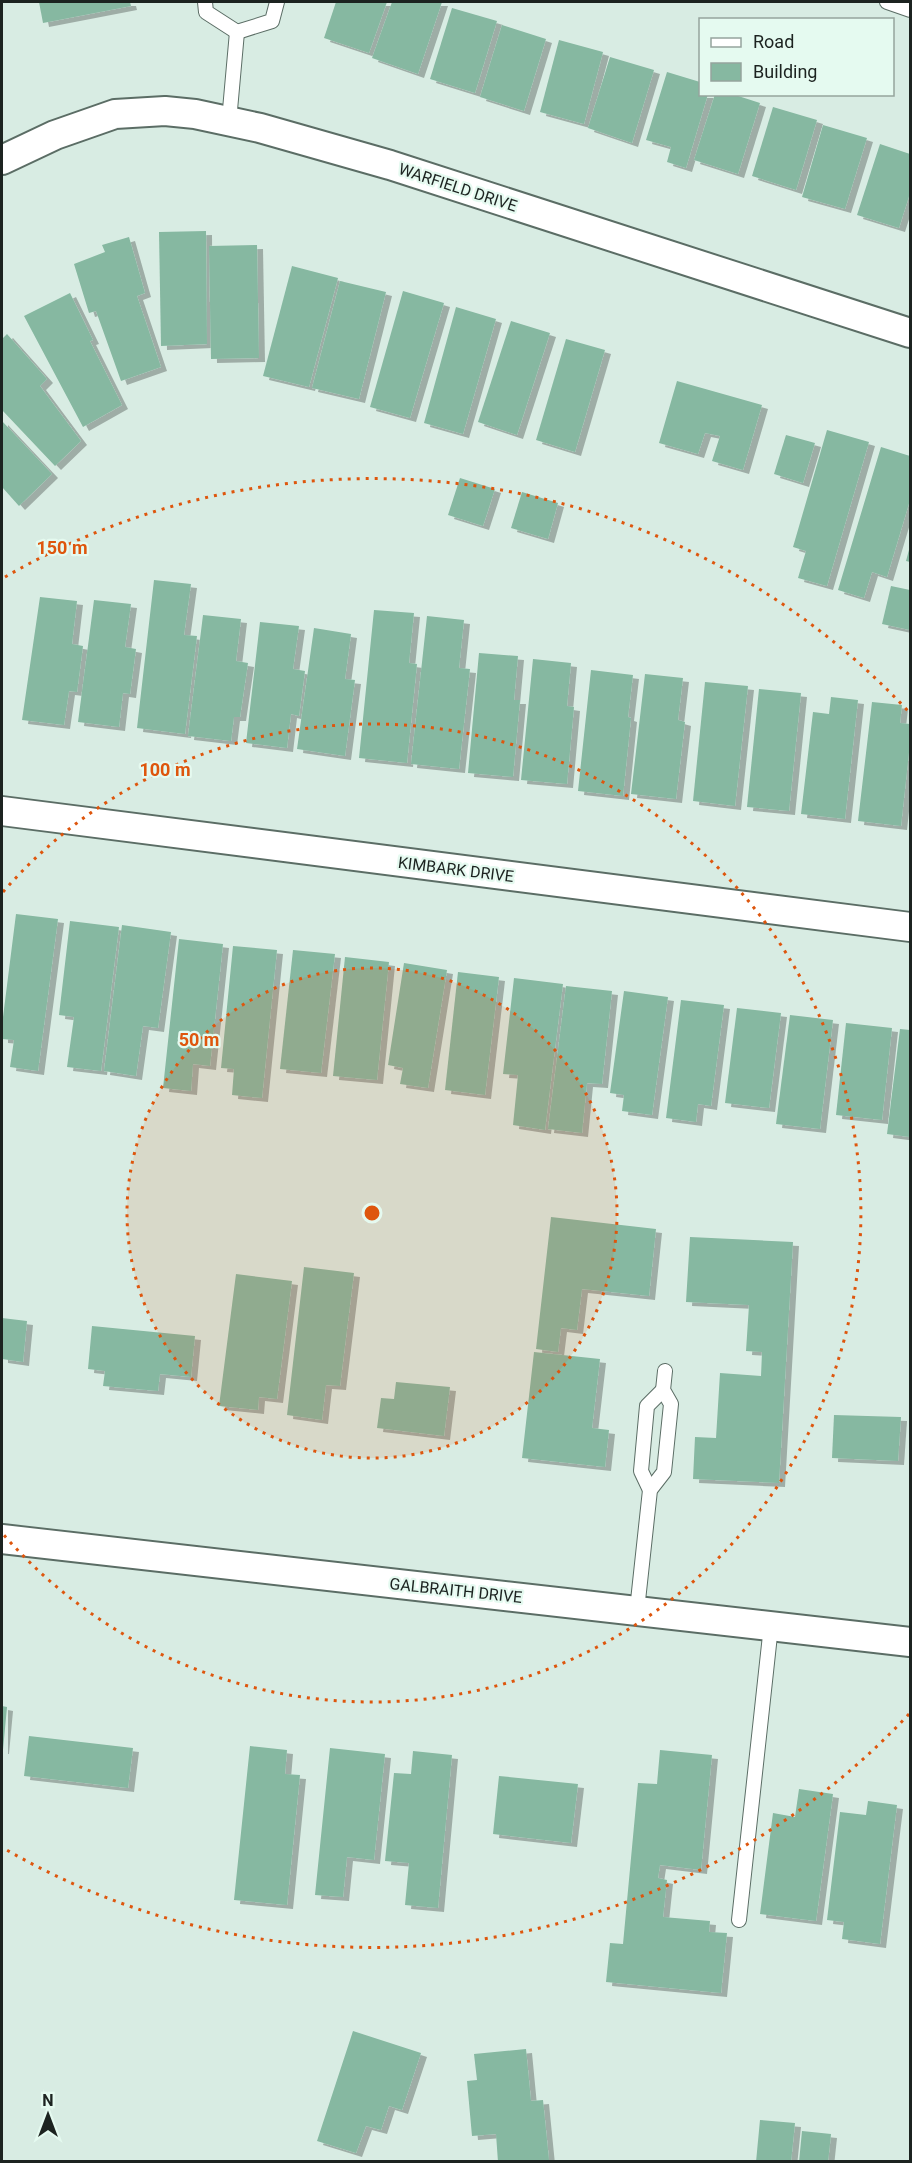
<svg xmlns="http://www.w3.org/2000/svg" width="912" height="2163" font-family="Roboto,sans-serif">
<defs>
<filter id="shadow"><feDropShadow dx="6" dy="4" stdDeviation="0" flood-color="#0004"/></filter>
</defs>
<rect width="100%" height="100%" fill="#d8ece3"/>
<g fill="#86b8a1" filter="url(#shadow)">
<path d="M39 2H130L131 6 43 23Z"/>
<path d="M336 2H387L369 53 324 38Z"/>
<path d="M392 2H442L418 74 372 58Z"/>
<path d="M452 8 497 21 475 93 430 79Z"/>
<path d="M502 25 546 39 524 111 480 97Z"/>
<path d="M559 40 603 52 584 124 540 112Z"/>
<path d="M610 57 654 70 632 143 588 128Z"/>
<path d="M667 72 700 82V94H708L686 168 667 162 671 147 646 140Z"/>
<path d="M715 94H732L760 103 738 174 694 160Z"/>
<path d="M773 107 817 120 796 190 752 176Z"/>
<path d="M823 125 867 138 845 209 802 197Z"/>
<path d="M880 144 910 154V193L899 228 857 215Z"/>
<path d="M206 231 207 344 161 346 159 232Z"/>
<path d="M129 237 145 293 137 296 161 367 121 381 96 311 89 313 74 264 105 252 102 245Z"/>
<path d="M257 245 259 358 211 359 209 246Z"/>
<path d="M292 266 338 278 309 387 263 376Z"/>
<path d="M340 281 386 292 359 399 312 388Z"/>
<path d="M403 291 444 303 410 418 370 407Z"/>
<path d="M70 293 93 340 90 341 122 405 83 427 24 316Z"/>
<path d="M456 307 496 319 463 434 424 423Z"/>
<path d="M511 321 550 333 517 435 478 422Z"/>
<path d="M7 334 47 379 40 386 81 441 55 466 2 410V339Z"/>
<path d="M566 339 605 350 575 452 536 440Z"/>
<path d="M677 381 762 405 743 470 712 461 720 436 705 433 698 454 659 443Z"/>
<path d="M2 421 52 474 19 506 2 487Z"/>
<path d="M827 430 869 442 827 586 798 578 806 551 793 547Z"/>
<path d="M786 435 815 443 803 483 774 474Z"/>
<path d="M881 447 910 456V500L887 577 872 572 864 598 838 590Z"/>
<path d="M460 478 495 489 483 526 448 515Z"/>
<path d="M522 492 558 503 548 539 511 528Z"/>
<path d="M910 546V562L906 561Z"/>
<path d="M154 580 191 584 184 635 197 636 185 734 137 728Z"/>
<path d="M891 586 910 590V630L882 624Z"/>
<path d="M40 597 77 601 72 644 83 646 77 692 69 691 64 725 22 720Z"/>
<path d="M94 600 131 604 125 647 136 649 130 694 123 693 119 727 78 722Z"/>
<path d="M374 610 414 613 409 663 417 664 407 763 359 758Z"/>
<path d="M203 615 241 619 236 661 248 663 240 717H234L231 741 188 736Z"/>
<path d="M427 616 464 620 459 668 470 669 459 769 411 764Z"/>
<path d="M260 622 299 626 293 669 305 671 299 716 291 714 287 748 246 743Z"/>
<path d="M314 628 351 634 345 679 355 680 345 756 297 749Z"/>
<path d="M479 653 518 656 514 700H520L513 777 468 773Z"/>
<path d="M533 659 571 663 567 706 574 707 567 784 521 780Z"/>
<path d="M591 670 633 675 628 717 631 718 623 796 578 791Z"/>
<path d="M645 674 683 678 678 720 685 722 676 799 631 794Z"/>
<path d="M705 682 748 686 735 806 693 801Z"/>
<path d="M759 689 801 693 789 811 747 807Z"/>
<path d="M831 697 858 700 845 819 801 814 813 712 829 714Z"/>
<path d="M872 702 902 705 900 723 910 724V743L901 826 858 821Z"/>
<path d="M16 914 58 919 38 1071 10 1067 14 1040 2 1039V1025Z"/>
<path d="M70 921 119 927 101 1071 67 1067 74 1017 59 1015Z"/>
<path d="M122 925 171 932 158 1028 143 1026 136 1076 104 1071Z"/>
<path d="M179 939 223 944 210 1066 193 1064 191 1091 163 1088Z"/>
<path d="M233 946 277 950 262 1098 232 1095 234 1069 221 1068Z"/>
<path d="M293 950 335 954 321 1073 280 1069Z"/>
<path d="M345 957 389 962 377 1080 333 1076Z"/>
<path d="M404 963 447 970 428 1088 400 1084 403 1068 388 1065Z"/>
<path d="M458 972 499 977 485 1095 445 1090Z"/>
<path d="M514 978 563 984 545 1130 513 1125 518 1075 503 1074Z"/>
<path d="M566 986 612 991 602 1084 587 1083 582 1133 548 1129Z"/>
<path d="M624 991 668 997 652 1115 622 1111 624 1095 610 1093Z"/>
<path d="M681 1000 724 1005 711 1106 698 1104 696 1122 666 1118Z"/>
<path d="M737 1008 781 1013 769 1108 725 1103Z"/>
<path d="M790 1015 833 1020 820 1129 776 1124Z"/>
<path d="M846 1023 892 1028 882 1120 836 1115Z"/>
<path d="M900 1029 910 1030V1137L887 1134Z"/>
<path d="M551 1217 656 1229 649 1296 582 1289 577 1330 561 1328 558 1352 536 1349Z"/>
<path d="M690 1237 793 1242 779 1483 693 1479 695 1437 716 1438 720 1373 761 1376 762 1352 746 1351 749 1305 686 1302Z"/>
<path d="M304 1267 354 1273 340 1386 326 1385 322 1420 287 1415Z"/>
<path d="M236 1274 292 1281 277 1399 259 1397 258 1410 219 1406Z"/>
<path d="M2 1318 27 1321 23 1362 2 1359Z"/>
<path d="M92 1326 195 1336 191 1377 160 1374 158 1391 103 1386 105 1371 88 1369Z"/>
<path d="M534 1352 600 1359 592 1428 609 1430 605 1467 522 1458Z"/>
<path d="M396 1382 450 1387 444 1436 377 1428 381 1398 394 1399Z"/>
<path d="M834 1415 901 1417 898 1461 832 1458Z"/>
<path d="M2 1706 7 1707 3 1750H2Z"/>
<path d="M29 1736 133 1748 128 1788 24 1776Z"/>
<path d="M250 1746 287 1750 285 1774 300 1775 287 1905 234 1900Z"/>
<path d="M330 1748 385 1754 374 1860 347 1857 343 1897 315 1895Z"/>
<path d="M660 1750 712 1755 701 1870 660 1865 658 1878 667 1880 663 1917 710 1921 709 1932 727 1933 721 1993 606 1982 610 1943 623 1944 638 1783 657 1784Z"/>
<path d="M413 1751 452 1755 438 1908 405 1905 409 1863 385 1861 394 1773 411 1774Z"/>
<path d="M499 1776 578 1784 571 1843 493 1834Z"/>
<path d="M799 1789 833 1794 816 1921 760 1914 773 1813 795 1817Z"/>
<path d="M868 1801 897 1805 880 1944 842 1939 844 1922 827 1920 840 1812 866 1815Z"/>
<path d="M353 2031 421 2053 402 2110 389 2106 381 2130 366 2126 356 2153 317 2141Z"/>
<path d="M526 2049 531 2101 543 2100 549 2160 498 2162 496 2134 472 2136 467 2081 477 2080 474 2054Z"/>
<path d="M760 2120 795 2123 791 2162H756Z"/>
<path d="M802 2131 831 2134 828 2162H799Z"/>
</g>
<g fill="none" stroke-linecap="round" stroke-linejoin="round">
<g stroke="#5b6d65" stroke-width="16">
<g id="lane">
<path d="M205 2 206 12 237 32 272 21 277 2"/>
<path d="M887 2 910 10"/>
<path d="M229 121 237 32"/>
<path d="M650 1490 641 1471 647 1406 663 1390"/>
<path d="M637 1610 650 1490 664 1472 671 1404 663 1390 665 1371"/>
<path d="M739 1920 771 1626"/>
</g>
</g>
<g stroke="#5b6d65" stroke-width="32">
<g id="street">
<path d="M2 160 55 135 115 114 165 111 195 114 260 128 390 165 910 333"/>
<path d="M2 811 910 927"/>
<path d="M2 1539 910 1642"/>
</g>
</g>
<use href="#lane" stroke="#fff" stroke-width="14"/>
<use href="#street" stroke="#fff" stroke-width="28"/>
</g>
<circle cx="372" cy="1213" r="245" fill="#de560d" fill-opacity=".12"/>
<g fill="none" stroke="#de560d" stroke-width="3" stroke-dasharray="3 6">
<circle cx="372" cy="1213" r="245"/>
<path d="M3 892A489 489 0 1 1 3 1534"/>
<path d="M909 1714A734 734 0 0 1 5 1849M5 577A734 734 0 0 1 909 712"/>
</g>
<g text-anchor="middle" stroke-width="4.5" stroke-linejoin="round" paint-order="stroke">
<g font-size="16" fill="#1c2320" stroke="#e5faf0">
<text transform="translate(458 187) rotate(18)" y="6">WARFIELD DRIVE</text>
<text transform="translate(456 869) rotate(7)" y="6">KIMBARK DRIVE</text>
<text transform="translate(456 1590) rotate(6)" y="6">GALBRAITH DRIVE</text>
</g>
</g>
<circle cx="372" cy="1213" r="9" fill="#de560d" stroke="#e5faf0" stroke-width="3"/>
<g font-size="18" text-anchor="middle" font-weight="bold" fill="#de560d" stroke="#e5faf0" stroke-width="4.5" stroke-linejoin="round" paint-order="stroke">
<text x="62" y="554">150 m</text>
<text x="165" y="776">100 m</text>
<text x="199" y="1046">50 m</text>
</g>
<rect width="912" height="2163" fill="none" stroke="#1c2320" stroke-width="6"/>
<rect x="699" y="18" width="195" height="78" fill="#e5faf0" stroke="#95a49d" stroke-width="1.5"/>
<rect x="711" y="38" width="30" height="9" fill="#ffffff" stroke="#95a49d" stroke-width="1.5"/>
<text x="753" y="48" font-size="18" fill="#1c2320">Road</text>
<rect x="711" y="63" width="30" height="18" fill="#86b8a1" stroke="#95a49d" stroke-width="1.5"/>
<text x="753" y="78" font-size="18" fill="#1c2320">Building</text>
<g transform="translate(48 2115)" stroke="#e5faf0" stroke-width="4.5" paint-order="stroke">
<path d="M0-4.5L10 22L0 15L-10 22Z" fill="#1c2320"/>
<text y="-9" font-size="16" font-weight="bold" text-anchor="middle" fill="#1c2320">N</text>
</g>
</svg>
